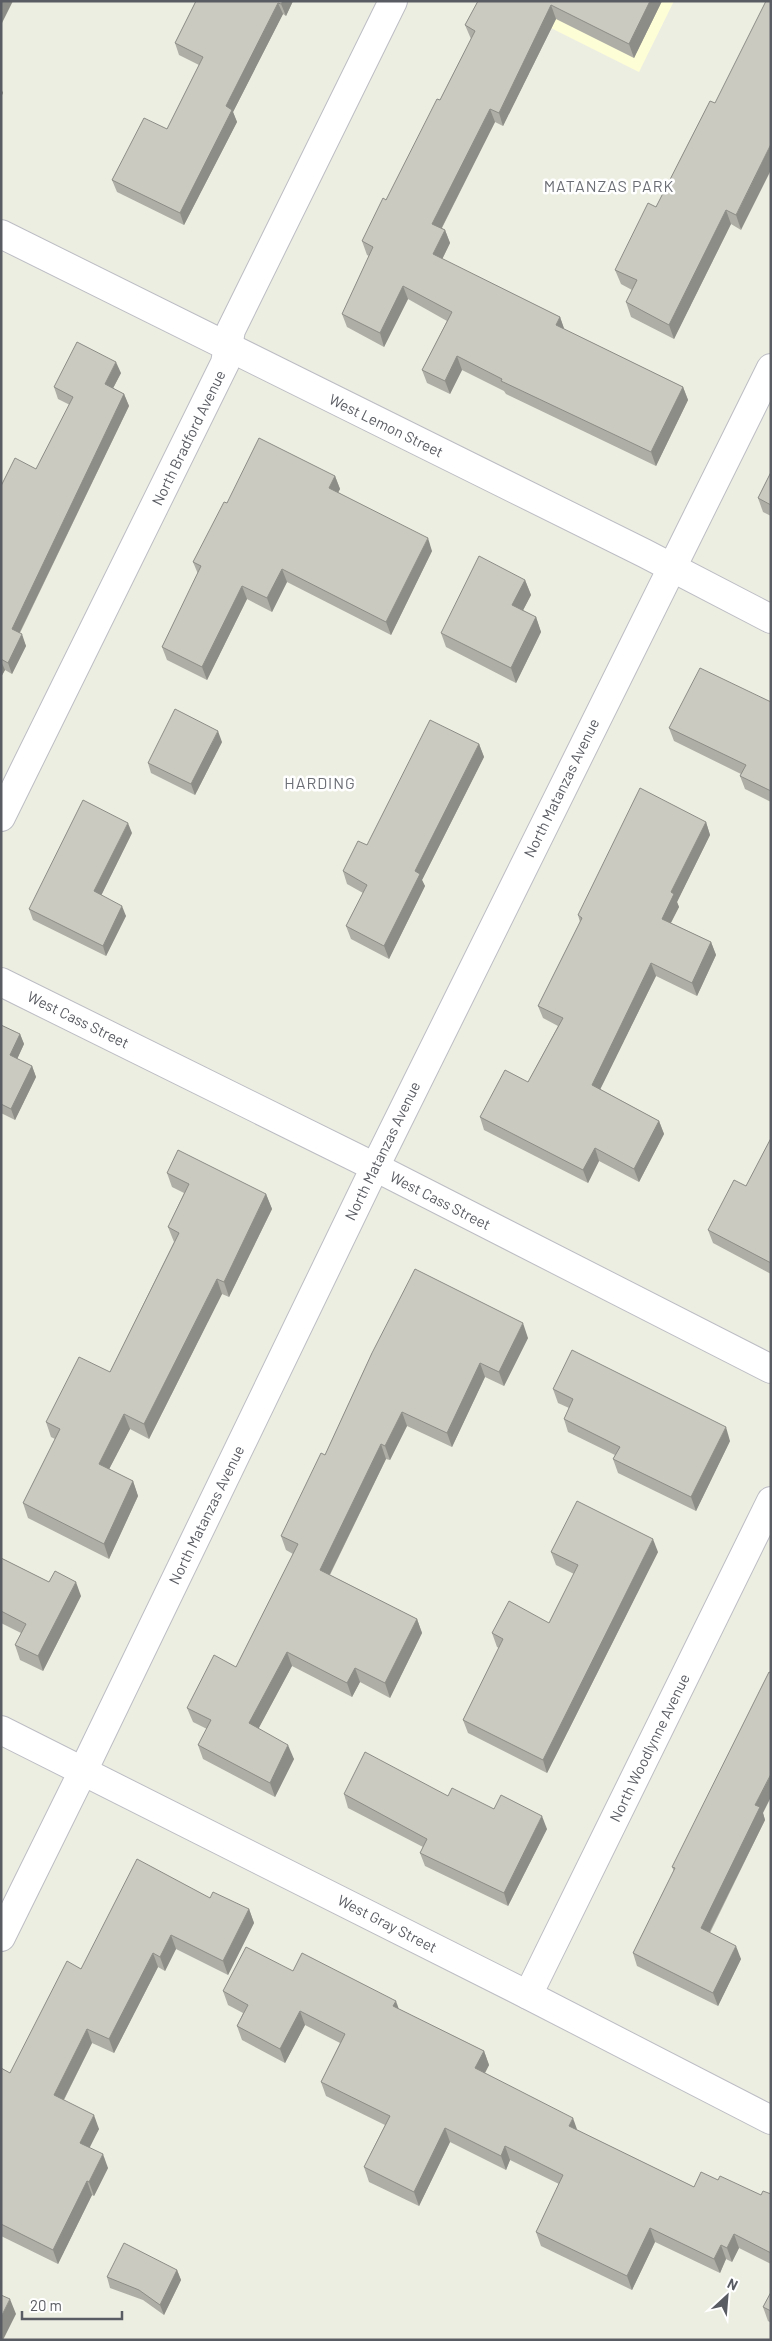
<svg xmlns="http://www.w3.org/2000/svg" width="772" height="2341" font-family="Barlow,sans-serif">
<rect width="100%" height="100%" fill="#edeee2"/>
<path fill="#fefed6" d="M497 1H674L639 72Z"/>
<g fill="none" stroke-linecap="round" stroke-linejoin="round">
<g stroke="#bcbdc4" stroke-width="30">
<g id="minor">
<path d="M1 234 644 553 771 619"/>
<path d="M1 817 225 363 231 330 393 1"/>
<path d="M1 982 375 1167 771 1369"/>
<path d="M1 1730 528 1995 771 2120"/>
<path d="M1 1937 83 1771 375 1167 771 368"/>
<path d="M528 1995 771 1501"/>
</g>
</g>
<use href="#minor" stroke="#fff" stroke-width="28"/>
</g>
<g fill="#aeaea6">
<path d="M196 1H293L286 16 283 14 233 112 237 122 184 225 117 192 112 180 167 129 199 65 179 55 175 43Z"/>
<path d="M478 1H662L634 58 556 19 503 126 495 122 442 228 445 230 450 243 442 259 560 317 564 329 683 387 688 400 656 466 506 394 504 391 462 370 450 394 427 383 422 370 447 321 408 299 384 347 347 327 342 314 369 256 367 255 362 241 386 200 440 100 471 39 465 25Z"/>
<path d="M710 101 741 230 731 224 674 339 631 317 626 302 632 290 621 284 615 270 656 207Z"/>
<path d="M121 373 113 388 124 394 129 406 20 633 26 646 12 674 5 670 1 677V486L36 469 70 405 58 399 54 387Z"/>
<path d="M771 472V516L763 512 758 498Z"/>
<path d="M335 476 340 489 338 492 432 551 391 635 287 582 272 612 247 599 207 680 167 660 162 647 198 574 193 562 227 503Z"/>
<path d="M525 580 531 595 523 610 536 617 541 632 516 683 446 647 441 633Z"/>
<path d="M771 702V802L745 789 740 776 741 774 674 741 669 728Z"/>
<path d="M222 742 195 795 151 773 148 763Z"/>
<path d="M479 744 484 757 422 880 425 886 389 959 351 939 346 926 363 893 347 884 343 871 367 845Z"/>
<path d="M706 822 710 835 677 902 679 907 671 923 711 942 716 955 697 996 656 976 600 1089 659 1121 664 1134 639 1182 599 1161 588 1183 484 1130 480 1117 528 1082 558 1026 543 1018 538 1006 580 922 578 915Z"/>
<path d="M132 833 101 895 126 916 106 956 33 920 29 909Z"/>
<path d="M1 1025 20 1034 24 1044 17 1059 32 1066 36 1077 15 1120 1 1113Z"/>
<path d="M771 1138V1274L713 1243 708 1230 746 1186Z"/>
<path d="M167 1173 266 1194 272 1209 229 1297 222 1294 149 1439 130 1429 109 1469 133 1481 138 1496 109 1559 28 1518 23 1503 55 1439 51 1437 46 1422 110 1372 174 1242 168 1227 184 1193 172 1187Z"/>
<path d="M528 1338 504 1386 485 1377 452 1447 407 1426 390 1460 386 1459 330 1575 417 1619 422 1633 390 1698 360 1682 352 1697 292 1666 258 1729 294 1759 275 1797 203 1759 198 1745 207 1729 193 1722 187 1708 236 1667 293 1554 286 1550 281 1536 325 1455 372 1353Z"/>
<path d="M553 1389 730 1441 696 1511 618 1473 613 1459 615 1455 568 1432 564 1419 569 1408 558 1403Z"/>
<path d="M551 1552H658L547 1773 468 1733 463 1720 499 1648 497 1647 492 1633 549 1623 574 1574 556 1565Z"/>
<path d="M1 1558 49 1582 81 1596 43 1671 20 1660 15 1645 21 1633 1 1623Z"/>
<path d="M344 1794 448 1796 494 1809 547 1829 508 1906 425 1866 420 1853 423 1847 348 1808Z"/>
<path d="M763 1813 765 1820 710 1933 741 1959 718 2006 637 1966 633 1953 674 1871 672 1867Z"/>
<path d="M210 1898 249 1909 254 1923 228 1975 176 1949 165 1971 158 1967 114 2053 92 2043 64 2100 99 2129 89 2147 108 2168 94 2196 92 2195 58 2264 1 2236V2068L10 2073 81 1969Z"/>
<path d="M293 1971 399 2009 484 2051 489 2065 485 2073 577 2130 694 2187 718 2180 761 2195 771 2194V2264L739 2248 732 2262 726 2259 720 2273 655 2242 632 2290 541 2246 536 2232 559 2184 510 2160 506 2170 450 2142 419 2206 369 2182 364 2167 385 2125 326 2096 321 2082 340 2043 305 2025 285 2063 242 2040 237 2026 243 2013 228 2005 223 1991Z"/>
<path d="M177 2270 181 2280 164 2315 143 2300 110 2288 107 2277Z"/>
<path d="M771 2292V2323L768 2321 763 2307Z"/>
</g>
<g fill="#8d8d87">
<path d="M2 1H13L1 25V2Z"/>
<path d="M283 1H293L286 16 281 4Z"/>
<path d="M650 1H662L634 58 629 44Z"/>
<path d="M278 3 283 14 233 112 237 122 184 225 180 213 226 106Z"/>
<path d="M551 5 556 19 503 126 499 113Z"/>
<path d="M1 88 3 93 1 97Z"/>
<path d="M490 109 495 122 437 237 432 224Z"/>
<path d="M771 144V170L741 230 736 215Z"/>
<path d="M726 210 731 224 674 339 669 325Z"/>
<path d="M445 230 450 243 438 268 433 254Z"/>
<path d="M403 286 408 299 384 347 380 333Z"/>
<path d="M560 317 565 331 556 325Z"/>
<path d="M457 356 462 370 450 394 445 381Z"/>
<path d="M116 362 121 373 109 396 105 384Z"/>
<path d="M683 387 688 400 656 466 651 452Z"/>
<path d="M124 394 129 406 16 640 12 629Z"/>
<path d="M335 476 340 489 334 501 329 488Z"/>
<path d="M428 538 432 551 391 635 386 622Z"/>
<path d="M282 569 287 582 272 612 267 598Z"/>
<path d="M525 580 531 595 518 620 512 605Z"/>
<path d="M242 586 247 599 207 680 202 667Z"/>
<path d="M536 617 541 632 516 683 511 668Z"/>
<path d="M22 634 26 646 12 674 8 663Z"/>
<path d="M1 661 5 670 1 677Z"/>
<path d="M218 731 222 742 195 795 191 784Z"/>
<path d="M479 744 484 757 422 880 425 886 389 959 384 946 415 871Z"/>
<path d="M706 822 710 835 677 902 679 907 666 932 662 919 671 892Z"/>
<path d="M128 823 132 833 98 902 94 891Z"/>
<path d="M122 906 126 916 106 956 103 946Z"/>
<path d="M711 942 716 955 697 996 692 983Z"/>
<path d="M651 963 656 976 596 1098 592 1085Z"/>
<path d="M20 1034 24 1044 14 1066 10 1055Z"/>
<path d="M32 1066 36 1077 15 1120 11 1109Z"/>
<path d="M659 1121 664 1134 639 1182 634 1169Z"/>
<path d="M595 1148 599 1161 588 1183 583 1170Z"/>
<path d="M266 1194 272 1209 229 1297 224 1282Z"/>
<path d="M217 1279 222 1294 149 1439 144 1424Z"/>
<path d="M523 1323 528 1338 504 1386 499 1372Z"/>
<path d="M480 1363 485 1377 452 1447 447 1433Z"/>
<path d="M402 1412 407 1426 390 1460 385 1446Z"/>
<path d="M124 1414 130 1429 104 1479 99 1464Z"/>
<path d="M726 1427 730 1441 696 1511 691 1497Z"/>
<path d="M381 1444 386 1459 325 1584 320 1570Z"/>
<path d="M133 1481 138 1496 109 1559 104 1544Z"/>
<path d="M653 1539 658 1552 547 1773 543 1760Z"/>
<path d="M76 1582 81 1596 43 1671 38 1656Z"/>
<path d="M417 1619 422 1633 390 1698 385 1683Z"/>
<path d="M287 1652 292 1666 254 1737 249 1723Z"/>
<path d="M355 1668 360 1682 352 1697 347 1683Z"/>
<path d="M288 1745 294 1759 275 1797 270 1783Z"/>
<path d="M771 1774V1797L763 1813 765 1820 705 1941 701 1928 755 1805Z"/>
<path d="M542 1816 547 1829 508 1906 504 1893Z"/>
<path d="M249 1909 254 1923 228 1975 223 1961Z"/>
<path d="M171 1935 176 1949 165 1971 160 1957Z"/>
<path d="M736 1946 741 1959 718 2006 713 1993Z"/>
<path d="M153 1953 158 1967 114 2053 109 2039Z"/>
<path d="M396 2001 401 2015 393 2006Z"/>
<path d="M300 2011 305 2025 285 2063 280 2049Z"/>
<path d="M87 2029 92 2043 59 2109 54 2095Z"/>
<path d="M484 2051 489 2065 480 2082 475 2068Z"/>
<path d="M94 2115 99 2129 85 2157 80 2143Z"/>
<path d="M573 2118 578 2132 569 2126Z"/>
<path d="M445 2128 450 2142 419 2206 414 2192Z"/>
<path d="M505 2146 510 2160 506 2170 501 2156Z"/>
<path d="M103 2154 108 2168 94 2196 89 2182Z"/>
<path d="M87 2181 92 2195 58 2264 53 2250Z"/>
<path d="M650 2228 655 2242 632 2290 627 2276Z"/>
<path d="M734 2234 739 2248 732 2262 727 2248Z"/>
<path d="M721 2245 726 2259 720 2273 714 2259Z"/>
<path d="M177 2270 181 2280 164 2315 160 2305Z"/>
<path d="M10 2299 16 2314 3 2340H1V2317Z"/>
</g>
<g fill="#cacac1" stroke="#8d8d87">
<path d="M196 1H283L281 4 278 3 226 106 232 110 180 213 112 180 144 118 167 129 203 57 175 43Z"/>
<path d="M478 1H650L629 44 551 5 499 113 490 109 432 224 445 230 433 254 560 317 556 325 683 387 651 452 501 381 502 379 457 356 445 381 422 370 452 312 403 286 380 333 342 314 373 247 362 241 383 198 386 200 437 99 440 100 475 31 465 25Z"/>
<path d="M766 1H771V144L736 215 726 210 669 325 626 302 637 280 615 270 648 203 656 207 710 101 715 103Z"/>
<path d="M77 342 116 362 105 384 124 394 12 629 22 634 8 663 1 659V486L15 458 36 469 73 397 54 387Z"/>
<path d="M259 438 335 476 329 488 428 538 386 622 282 569 267 598 242 586 202 667 162 647 201 566 193 562 224 502 227 503Z"/>
<path d="M771 472V505L758 498Z"/>
<path d="M479 556 525 580 512 605 536 617 511 668 441 633Z"/>
<path d="M700 668 771 702V791L740 776 746 765 669 728Z"/>
<path d="M175 709 218 731 191 784 148 763Z"/>
<path d="M430 720 479 744 415 871 420 874 384 946 346 926 367 885 343 871 358 841 367 845Z"/>
<path d="M640 788 706 822 671 892 674 894 662 919 711 942 692 983 651 963 592 1085 659 1121 634 1169 595 1148 583 1170 480 1117 505 1070 528 1082 563 1018 538 1006 582 918 578 915Z"/>
<path d="M83 800 128 823 94 891 122 906 103 946 29 909Z"/>
<path d="M1 1025 20 1034 10 1055 32 1066 11 1109 1 1104Z"/>
<path d="M771 1138V1263L708 1230 734 1180 746 1186Z"/>
<path d="M178 1150 266 1194 224 1282 217 1279 144 1424 124 1414 99 1464 133 1481 104 1544 23 1503 60 1429 46 1422 79 1357 110 1372 179 1233 168 1227 189 1184 167 1173Z"/>
<path d="M415 1269 523 1323 499 1372 480 1363 447 1433 402 1412 385 1446 381 1444 320 1570 417 1619 385 1683 355 1668 347 1683 287 1652 249 1723 288 1745 270 1783 198 1745 211 1720 187 1708 214 1655 236 1667 298 1544 281 1536 321 1453 325 1455 372 1353Z"/>
<path d="M572 1350 726 1427 691 1497 613 1459 620 1447 564 1419 573 1399 553 1389Z"/>
<path d="M577 1501 653 1539 543 1760 463 1720 503 1639 492 1633 509 1601 549 1623 578 1565 551 1552Z"/>
<path d="M1 1558 49 1582 55 1571 76 1582 38 1656 15 1645 26 1624 1 1611Z"/>
<path d="M769 1672 771 1673V1774L755 1805 760 1807 701 1928 736 1946 713 1993 633 1953 675 1868 672 1867Z"/>
<path d="M365 1752 448 1796 452 1788 494 1809 501 1795 542 1816 504 1893 420 1853 427 1839 344 1794Z"/>
<path d="M137 1859 210 1898 213 1892 249 1909 223 1961 171 1935 160 1957 153 1953 109 2039 87 2029 54 2095 94 2115 80 2143 103 2154 89 2182 87 2181 53 2250 1 2224V2068L10 2073 67 1961 81 1969Z"/>
<path d="M246 1947 293 1971 302 1953 396 2001 393 2006 484 2051 475 2068 573 2118 569 2126 694 2187 701 2172 718 2180 720 2176 761 2195 763 2191 771 2194V2253L734 2234 727 2248 721 2245 714 2259 650 2228 627 2276 536 2232 563 2175 505 2146 501 2156 445 2128 414 2192 364 2167 390 2116 321 2082 345 2034 300 2011 280 2049 237 2026 248 2005 223 1991Z"/>
<path d="M124 2243 177 2270 160 2305 139 2290 107 2277Z"/>
<path d="M771 2292V2311L763 2307Z"/>
<path d="M1 2295 10 2299 1 2317Z"/>
</g>
<g text-anchor="middle" stroke-width="5" stroke-linejoin="round" paint-order="stroke">
<g font-size="15" fill="#5a5c63" stroke="#fff">
<text transform="translate(386 426) rotate(26)" y="5">West Lemon Street</text>
<text transform="translate(189 438) rotate(-64)" y="5">North Bradford Avenue</text>
<text transform="translate(562 788) rotate(-64)" y="5">North Matanzas Avenue</text>
<text transform="translate(78 1020) rotate(26)" y="5">West Cass Street</text>
<text transform="translate(383 1151) rotate(-64)" y="5">North Matanzas Avenue</text>
<text transform="translate(440 1201) rotate(27)" y="5">West Cass Street</text>
<text transform="translate(207 1515) rotate(-64)" y="5">North Matanzas Avenue</text>
<text transform="translate(650 1748) rotate(-64)" y="5">North Woodlynne Avenue</text>
<text transform="translate(387 1924) rotate(27)" y="5">West Gray Street</text>
</g>
<g font-size="16" letter-spacing="1" fill="#6b6e75" stroke="#fff">
<text x="609" y="192">MATANZAS PARK</text>
<text x="320" y="789">HARDING</text>
</g>
</g>
<rect width="772" height="2341" fill="none" stroke="#5a5c63" stroke-width="5"/>
<g transform="translate(727 2296) rotate(26)" stroke="#ffffff" stroke-width="4" paint-order="stroke">
<path d="M0-4L9 19L0 12L-9 19Z" fill="#5a5c63"/>
<text y="-8" font-size="14" font-weight="bold" text-anchor="middle" fill="#5a5c63">N</text>
</g>
<path d="M22 2311v8h100v-8" fill="none" stroke="#5a5c63" stroke-width="2.5"/>
<text x="30" y="2311" font-size="15" fill="#5a5c63" stroke="#ffffff" stroke-width="4" paint-order="stroke">20 m</text>
</svg>
